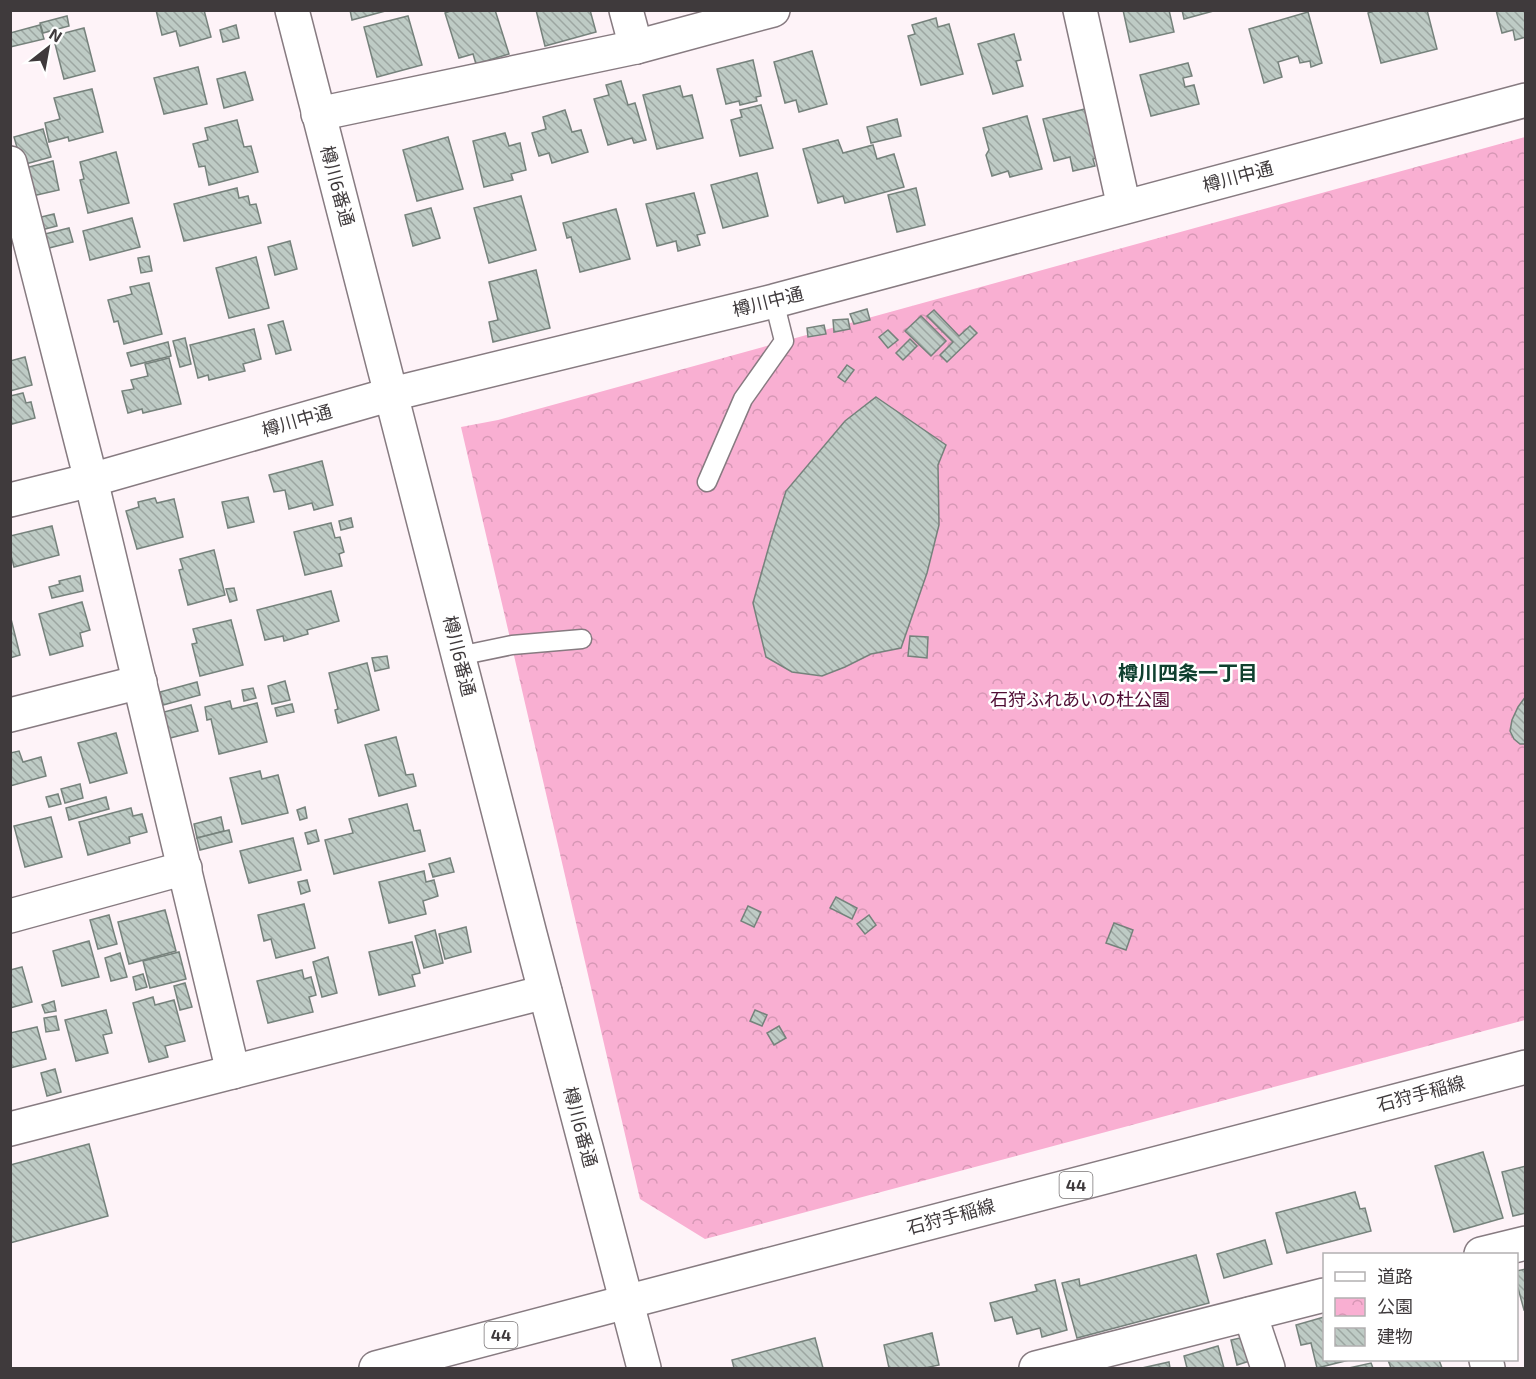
<svg xmlns="http://www.w3.org/2000/svg" width="1536" height="1379" font-family="'Exo 2','Noto Sans JP',sans-serif">
<defs>
<pattern id="park-crowns" width="20" height="18" patternUnits="userSpaceOnUse" patternTransform="scale(1.5)"><rect width="20" height="18" fill="#f9afd2"/><path d="M2 6a3 3 0 1 1 6 0M12 15a3 3 0 1 1 6 0" fill="none" stroke="#d697b5"/></pattern>
<pattern id="building-back-hatch" width="6" height="6" patternUnits="userSpaceOnUse" patternTransform="scale(1.5)"><rect width="6" height="6" fill="#becbc5"/><path d="M-1 5l2 2M0 0l6 6M5-1l2 2" fill="none" stroke="#9ca6a1"/></pattern>
</defs>
<rect width="100%" height="100%" fill="#fef3f8"/>
<path fill="url(#park-crowns)" d="M1525 137V1020L705 1239 640 1199 461 427 498 420Z"/>
<g fill="url(#building-back-hatch)" stroke="#76827c" stroke-width="1.5">
<path d="M156 10H204L211 37 180 46 176 31 162 35Z"/>
<path d="M350 10H389L352 20Z"/>
<path d="M453 10H495L509 54 476 64 473 54 459 58 445 13Z"/>
<path d="M536 10H590L596 32 545 46Z"/>
<path d="M1123 10H1169L1174 32 1130 42Z"/>
<path d="M1182 10H1217L1184 19Z"/>
<path d="M1377 10H1427L1437 49 1381 63 1368 13Z"/>
<path d="M1496 10H1526V37L1515 40 1513 30 1502 33Z"/>
<path d="M1308 12 1322 63 1311 67 1310 61 1300 63 1298 56 1278 62 1282 77 1264 83 1249 29Z"/>
<path d="M67 16 69 26 43 33 40 23Z"/>
<path d="M408 16 422 65 377 77 364 27Z"/>
<path d="M936 18 938 27 949 24 963 74 921 85 908 36 915 34 912 25Z"/>
<path d="M40 25 44 39 10 47V33Z"/>
<path d="M236 25 239 38 223 42 220 30Z"/>
<path d="M84 28 95 71 64 79 53 36Z"/>
<path d="M1014 34 1021 60 1016 61 1023 86 993 94 978 44Z"/>
<path d="M812 51 827 104 799 112 796 100 785 103 774 62Z"/>
<path d="M753 60 761 96 756 97 757 101 740 105 739 101 726 104 717 69Z"/>
<path d="M1188 63 1192 76 1183 78 1185 87 1194 85 1199 104 1151 116 1140 75Z"/>
<path d="M198 67 207 104 164 114 154 78Z"/>
<path d="M245 72 253 100 224 108 217 79Z"/>
<path d="M621 81 628 105 635 103 646 140 634 143 632 138 608 145 594 99 609 95 606 85Z"/>
<path d="M680 86 683 97 692 95 703 138 657 149 643 95Z"/>
<path d="M92 89 103 132 69 141 68 137 49 142 45 123 60 119 54 98Z"/>
<path d="M761 105 773 148 740 156 731 120 742 117 740 110Z"/>
<path d="M1085 109 1097 158 1093 159 1095 166 1073 171 1070 157 1054 161 1043 119Z"/>
<path d="M565 110 572 132 581 130 588 152 552 163 549 153 539 156 532 133 546 129 543 117Z"/>
<path d="M1027 116 1042 169 1010 177 1008 171 992 176 986 155 989 150 983 128Z"/>
<path d="M897 119 901 136 871 143 867 127Z"/>
<path d="M237 120 244 147 251 146 258 172 209 185 205 166 199 167 193 144 208 140 205 128Z"/>
<path d="M43 129 51 157 22 165 14 137Z"/>
<path d="M505 133 509 146 520 143 526 170 511 174 513 180 484 187 473 141Z"/>
<path d="M448 137 463 189 417 201 403 150Z"/>
<path d="M838 140 843 153 873 145 877 159 894 154 904 187 845 203 843 196 818 203 803 149Z"/>
<path d="M116 152 129 203 88 213 80 180 84 179 80 162Z"/>
<path d="M53 161 59 190 32 196 25 168Z"/>
<path d="M757 173 768 216 723 228 711 185Z"/>
<path d="M237 188 239 198 248 196 250 205 256 204 261 223 184 241 174 204Z"/>
<path d="M916 188 925 225 897 232 888 195Z"/>
<path d="M694 193 705 233 697 235 700 245 678 251 676 241 657 246 646 204Z"/>
<path d="M521 196 536 250 489 263 474 208Z"/>
<path d="M431 208 440 238 413 246 405 215Z"/>
<path d="M616 209 630 259 580 272 571 237 567 238 563 223Z"/>
<path d="M54 214 57 226 41 230 37 218Z"/>
<path d="M132 218 140 247 90 260 83 231Z"/>
<path d="M69 228 73 242 45 249 41 235Z"/>
<path d="M290 241 297 269 275 275 268 247Z"/>
<path d="M149 256 152 271 141 273 138 258Z"/>
<path d="M256 257 269 308 229 318 216 268Z"/>
<path d="M536 270 550 328 493 342 489 322 498 320 489 282Z"/>
<path d="M149 283 162 334 124 344 118 321 114 322 108 300 132 294 130 287Z"/>
<path d="M867 309 870 320 854 324 850 314Z"/>
<path d="M934 310 959 336 970 326 977 333 947 362 940 355 953 342 927 316Z"/>
<path d="M921 316 946 341 931 356 905 331Z"/>
<path d="M848 319 850 329 834 332 833 320Z"/>
<path d="M283 321 291 350 276 354 268 325Z"/>
<path d="M824 325 826 334 808 337 807 328Z"/>
<path d="M254 329 261 359 243 364 245 371 209 380 208 375 198 378 190 345Z"/>
<path d="M888 330 898 340 888 348 879 337Z"/>
<path d="M185 338 191 364 180 367 173 341Z"/>
<path d="M910 339 917 346 903 360 896 353Z"/>
<path d="M168 342 171 356 131 366 127 353Z"/>
<path d="M25 357 32 385 10 391V361Z"/>
<path d="M169 358 181 404 143 413 142 409 128 413 122 391 134 389 131 380 148 376 145 364Z"/>
<path d="M847 365 854 370 845 382 838 377Z"/>
<path d="M23 393 26 403 31 402 35 418 12 424 10 417V396Z"/>
<path d="M876 397 946 445 938 465 939 525 927 573 901 648 871 654 845 667 822 676 792 672 766 657 753 603 771 539 786 491 845 421Z"/>
<path d="M322 461 333 505 314 510 312 503 289 509 285 490 274 492 269 475Z"/>
<path d="M248 497 254 522 228 528 222 502Z"/>
<path d="M155 498 157 503 174 499 183 537 137 549 126 511 139 507 138 502Z"/>
<path d="M351 518 353 527 341 530 339 521Z"/>
<path d="M331 523 335 538 340 537 344 552 339 554 342 566 305 575 294 532Z"/>
<path d="M52 526 59 555 14 567 10 552V536Z"/>
<path d="M214 550 225 595 188 605 179 570 183 569 180 559Z"/>
<path d="M80 576 83 591 52 598 49 587 60 584 59 581Z"/>
<path d="M234 588 237 600 230 602 226 589Z"/>
<path d="M331 591 339 621 307 630 308 634 284 641 283 636 265 640 257 610Z"/>
<path d="M82 602 90 630 80 633 83 646 50 655 39 614Z"/>
<path d="M11 619 20 655 10 658V619Z"/>
<path d="M231 620 243 665 200 676 192 644 197 643 193 629Z"/>
<path d="M910 636 928 637 927 658 908 656Z"/>
<path d="M387 656 389 668 375 671 372 658Z"/>
<path d="M367 663 379 710 338 723 335 710 338 709 329 673Z"/>
<path d="M285 681 290 700 272 704 268 686Z"/>
<path d="M197 682 200 695 163 705 160 692Z"/>
<path d="M253 688 256 698 244 701 242 690Z"/>
<path d="M1526 696V744H1520L1514 739 1510 731 1512 720 1518 707Z"/>
<path d="M230 701 232 709 257 703 267 742 219 754 211 719 207 720 205 707Z"/>
<path d="M292 704 294 712 277 716 275 708Z"/>
<path d="M191 705 198 731 170 738 164 712Z"/>
<path d="M116 733 127 773 90 783 78 743Z"/>
<path d="M396 737 406 775 413 774 416 786 379 796 365 745Z"/>
<path d="M19 751 23 762 41 757 46 776 10 786V753Z"/>
<path d="M260 771 262 779 278 775 288 813 242 824 230 778Z"/>
<path d="M80 784 83 798 65 803 61 789Z"/>
<path d="M58 794 61 804 49 807 46 797Z"/>
<path d="M106 797 109 809 69 820 66 808Z"/>
<path d="M407 804 414 831 420 830 425 851 334 874 325 840 353 833 349 819Z"/>
<path d="M305 807 307 818 300 820 297 810Z"/>
<path d="M131 808 133 816 142 814 147 832 129 837 130 843 88 855 79 822Z"/>
<path d="M51 817 62 857 25 867 14 826Z"/>
<path d="M221 817 224 831 197 838 194 824Z"/>
<path d="M229 830 232 842 200 850 197 838Z"/>
<path d="M316 830 319 841 308 844 305 833Z"/>
<path d="M293 838 301 870 249 883 240 851Z"/>
<path d="M450 858 454 872 433 877 429 864Z"/>
<path d="M424 871 426 882 434 880 438 896 423 901 426 914 389 923 379 882Z"/>
<path d="M307 880 310 891 301 894 298 882Z"/>
<path d="M836 897 857 908 852 919 830 908Z"/>
<path d="M304 904 315 948 276 958 271 939 264 941 258 915Z"/>
<path d="M748 906 761 912 754 927 741 921Z"/>
<path d="M165 910 176 951 129 964 118 922Z"/>
<path d="M109 915 117 944 98 949 90 920Z"/>
<path d="M869 915 876 925 865 934 857 924Z"/>
<path d="M1114 923 1133 930 1126 950 1106 943Z"/>
<path d="M466 927 471 952 445 959 439 934Z"/>
<path d="M435 930 443 963 424 968 415 936Z"/>
<path d="M89 941 99 977 62 986 53 951Z"/>
<path d="M412 942 420 973 412 975 415 986 379 995 369 952Z"/>
<path d="M179 952 186 979 150 988 143 961Z"/>
<path d="M120 953 127 977 111 981 105 958Z"/>
<path d="M328 957 337 993 322 997 313 962Z"/>
<path d="M22 967 32 1002 10 1008V970Z"/>
<path d="M302 970 304 979 311 977 316 995 309 997 313 1012 268 1023 257 981Z"/>
<path d="M143 974 147 987 136 990 133 977Z"/>
<path d="M185 983 192 1007 180 1010 174 986Z"/>
<path d="M153 997 155 1005 174 1000 185 1041 165 1046 168 1057 149 1062 133 1003Z"/>
<path d="M54 1001 56 1011 45 1013 42 1005Z"/>
<path d="M106 1010 112 1033 103 1035 108 1053 76 1061 65 1020Z"/>
<path d="M755 1010 767 1015 762 1026 750 1021Z"/>
<path d="M56 1016 59 1030 46 1032 44 1018Z"/>
<path d="M779 1026 786 1038 774 1045 767 1033Z"/>
<path d="M37 1027 46 1059 10 1068V1033Z"/>
<path d="M55 1069 61 1092 47 1096 41 1073Z"/>
<path d="M89 1144 108 1216 10 1243V1165Z"/>
<path d="M1483 1152 1503 1218 1454 1232 1435 1166Z"/>
<path d="M1526 1166V1213L1513 1216 1502 1172Z"/>
<path d="M1355 1192 1360 1209 1365 1208 1371 1231 1287 1253 1276 1213Z"/>
<path d="M1265 1240 1272 1264 1224 1278 1217 1254Z"/>
<path d="M1196 1255 1209 1303 1077 1338 1062 1283 1079 1279 1080 1286Z"/>
<path d="M1526 1269V1309L1524 1310 1518 1288H1516V1271Z"/>
<path d="M1055 1280 1067 1330 1042 1337 1040 1328 1017 1334 1012 1317 995 1321 990 1303 1037 1291 1035 1285Z"/>
<path d="M1324 1317V1360H1349L1317 1368 1311 1343 1301 1345 1296 1325Z"/>
<path d="M932 1333 939 1365 925 1368H889L884 1345Z"/>
<path d="M815 1338 823 1368H734L732 1360Z"/>
<path d="M1240 1338 1249 1344 1253 1360 1237 1365 1231 1340Z"/>
<path d="M1218 1346 1224 1368H1187L1184 1356Z"/>
<path d="M1388 1360H1439L1442 1368H1391Z"/>
<path d="M1169 1362 1170 1368H1142Z"/>
<path d="M1371 1363 1373 1368H1349Z"/>
</g>
<g fill="none" stroke-linecap="round" stroke-linejoin="round">
<g stroke="#877b81" stroke-width="21">
<g id="service">
<path d="M707 482 743 399 784 341 774 301"/>
<path d="M459 656 512 645 582 639"/>
</g>
</g>
<g stroke="#877b81" stroke-width="36">
<g id="minor">
<path d="M626 10 636 47"/>
<path d="M1080 10 1124 207"/>
<path d="M318 114 636 47 773 10"/>
<path d="M10 163 91 480 233 1072"/>
<path d="M10 500 91 480 392 394 774 301 1526 100"/>
<path d="M10 715 140 682"/>
<path d="M10 916 185 868"/>
<path d="M10 1129 545 992"/>
<path d="M1481 1254 1526 1243"/>
<path d="M1250 1314 1268 1368"/>
<path d="M1486 1360 1488 1368"/>
<path d="M1036 1368 1324 1295"/>
</g>
</g>
<g stroke="#877b81" stroke-width="36">
<path id="tertiary" d="M292 10 530 934 644 1368"/>
</g>
<g stroke="#877b81" stroke-width="36">
<path id="primary" d="M376 1368 626 1302 1526 1067"/>
</g>
<use href="#service" stroke="#fff" stroke-width="18"/>
<use href="#minor" stroke="#fff" stroke-width="33"/>
<use href="#tertiary" stroke="#fff" stroke-width="33"/>
<use href="#primary" stroke="#fff" stroke-width="33"/>
</g>
<g text-anchor="middle" stroke-width="5" stroke-linejoin="round" paint-order="stroke">
<g fill="#fff" stroke="#797576" stroke-width="1.5">
<rect x="1059.5" y="1172" width="33" height="26" rx="4.5"/>
<rect x="484.5" y="1322" width="33" height="26" rx="4.5"/>
</g>
<g font-size="16" font-weight="bold" fill="#3f3a3c">
<text x="1076" y="1191">44</text>
<text x="501" y="1341">44</text>
</g>
<g font-size="18" fill="#3f3a3c" stroke="#fff">
<text transform="translate(1238 177) rotate(-15)" y="6">樽川中通</text>
<text transform="translate(337 186) rotate(75)" y="6">樽川6番通</text>
<text transform="translate(768 302) rotate(-14)" y="6">樽川中通</text>
<text transform="translate(297 421) rotate(-16)" y="6">樽川中通</text>
<text transform="translate(459 656) rotate(76)" y="6">樽川6番通</text>
<text transform="translate(1421 1094) rotate(-15)" y="6">石狩手稲線</text>
<text transform="translate(580 1127) rotate(75)" y="6">樽川6番通</text>
<text transform="translate(951 1217) rotate(-15)" y="6">石狩手稲線</text>
</g>
<g font-size="18" fill="#500d34" stroke="#fff">
<text x="1080" y="706">石狩ふれあいの杜公園</text>
</g>
<g font-size="20" font-weight="bold" fill="#0f402f" stroke="#fff">
<text x="1188" y="680">樽川四条一丁目</text>
</g>
</g>
<rect width="1536" height="1379" fill="none" stroke="#3f3a3c" stroke-width="24"/>
<rect x="1323" y="1253" width="195" height="108" fill="#ffffff" stroke="#b2b0b1" stroke-width="1.5"/>
<rect x="1335" y="1272" width="30" height="9" fill="#ffffff" stroke="#b2b0b1" stroke-width="1.5"/>
<text x="1377" y="1283" font-size="18" fill="#3f3a3c">道路</text>
<rect x="1335" y="1298" width="30" height="18" fill="url(#park-crowns)" stroke="#b2b0b1" stroke-width="1.5"/>
<text x="1377" y="1313" font-size="18" fill="#3f3a3c">公園</text>
<rect x="1335" y="1328" width="30" height="18" fill="url(#building-back-hatch)" stroke="#b2b0b1" stroke-width="1.5"/>
<text x="1377" y="1343" font-size="18" fill="#3f3a3c">建物</text>
<g transform="translate(48 48) rotate(31)" stroke="#ffffff" stroke-width="4.5" paint-order="stroke">
<path d="M0-4.5L10 22L0 15L-10 22Z" fill="#3f3a3c"/>
<text y="-9" font-size="16" font-weight="bold" text-anchor="middle" fill="#3f3a3c">N</text>
</g>
</svg>
